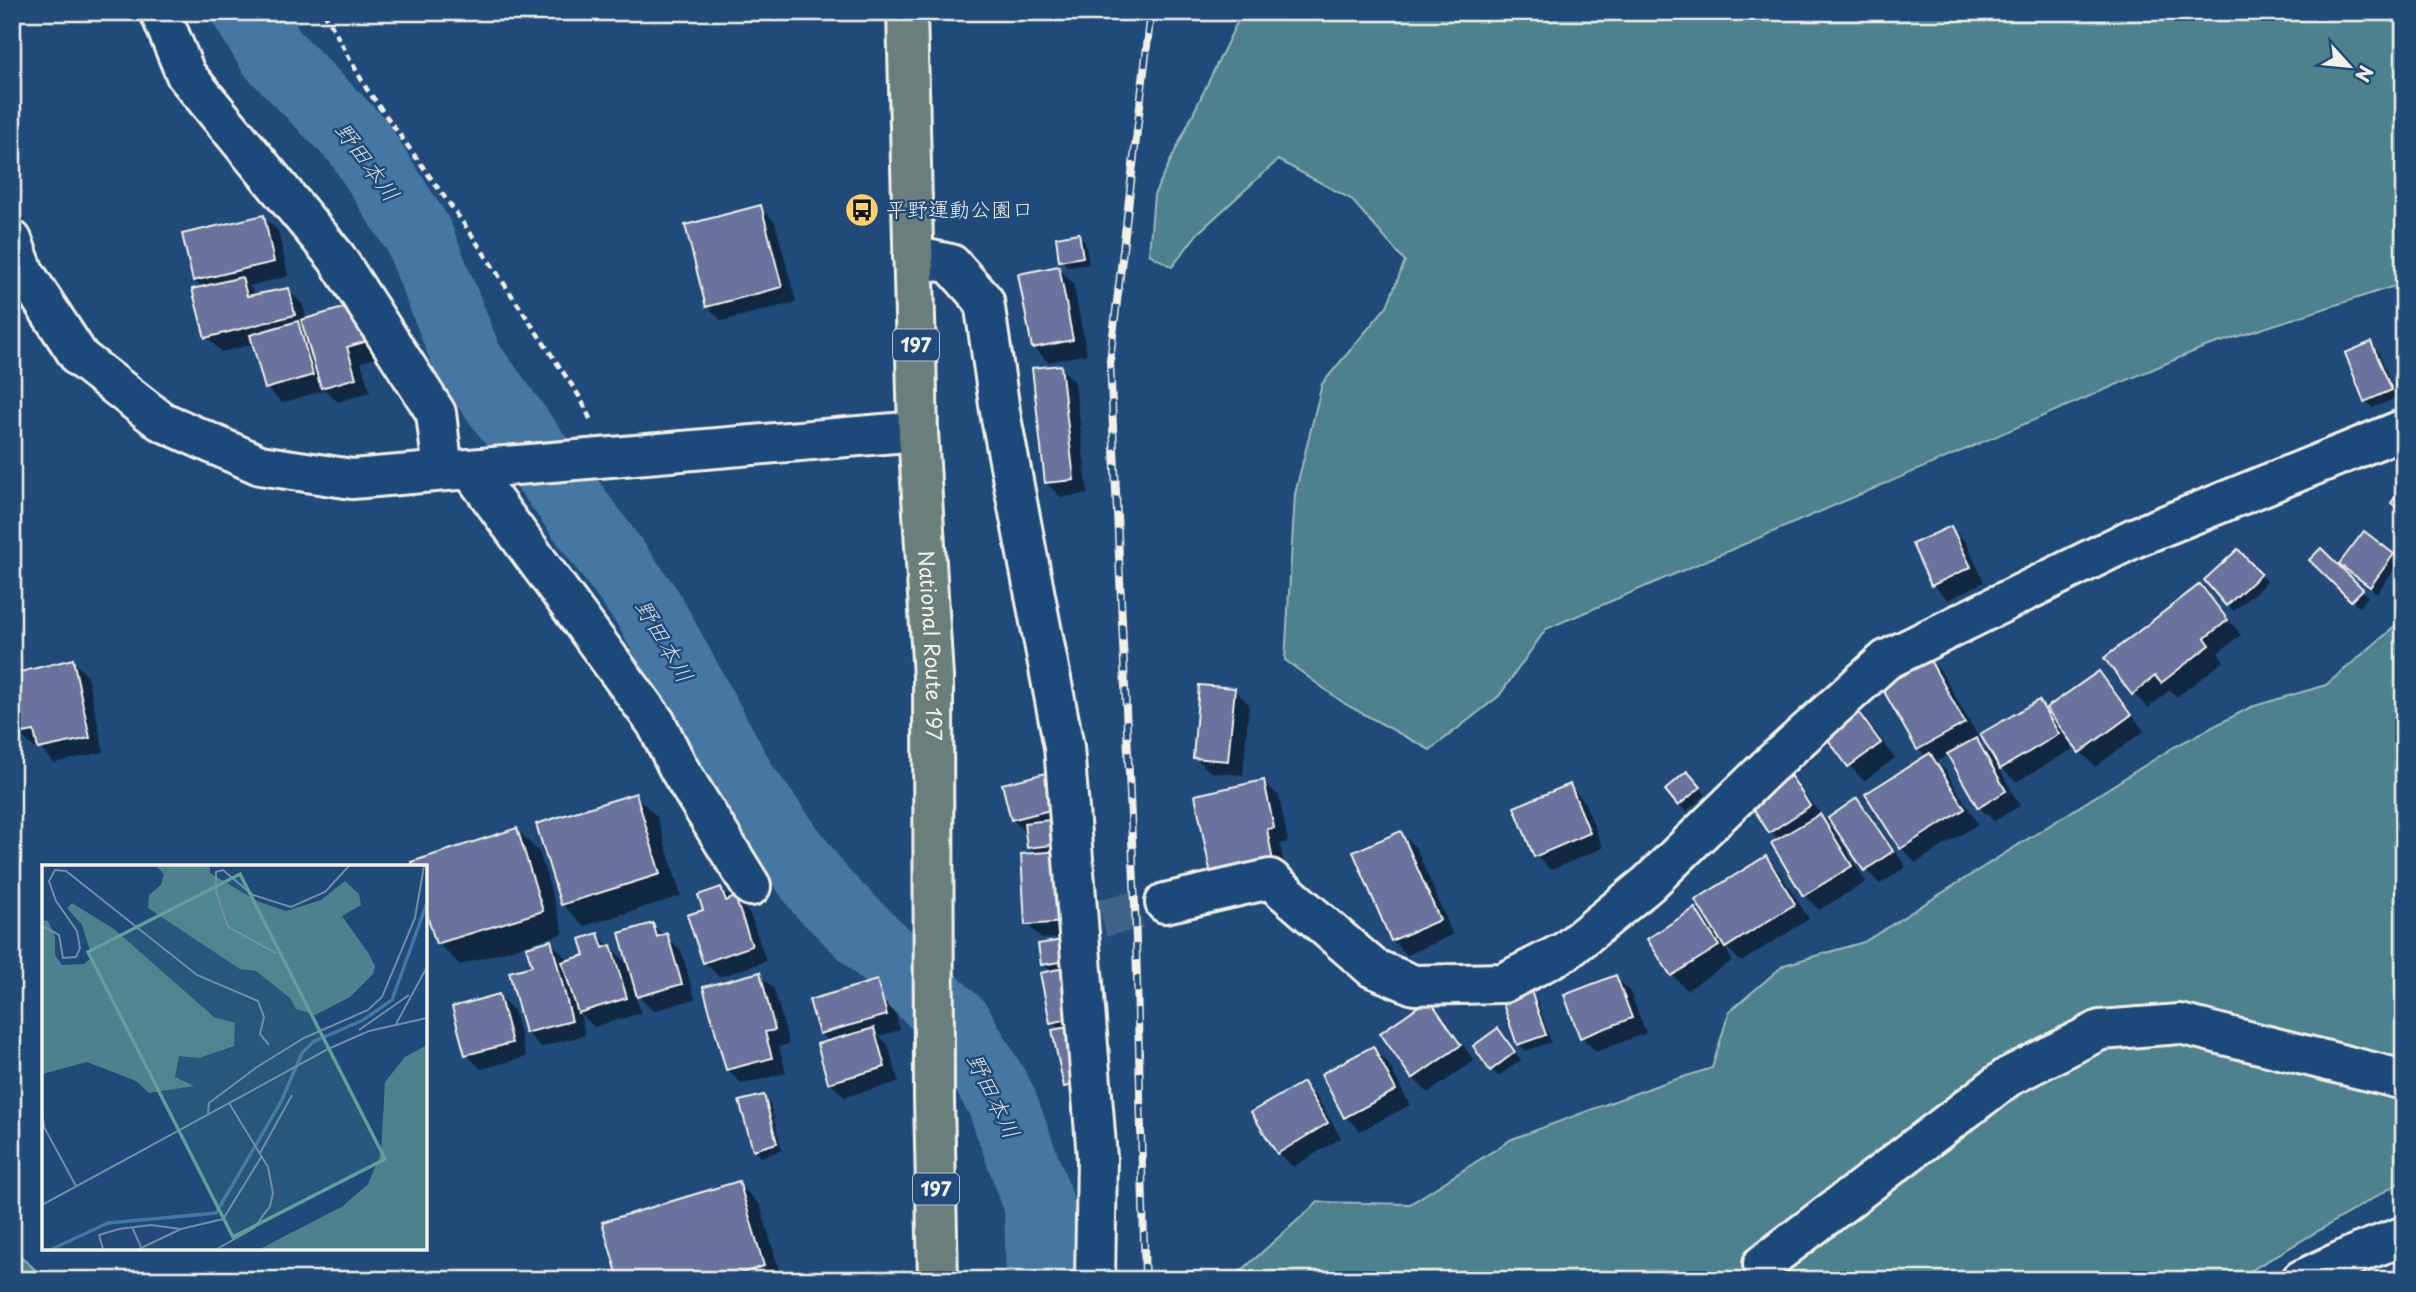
<svg xmlns="http://www.w3.org/2000/svg" width="2416" height="1292" font-family="'Playpen Sans','Klee One',sans-serif">
<rect width="100%" height="100%" fill="#1f4a7a"/>
<filter id="ink" filterUnits="userSpaceOnUse"><feTurbulence type="fractalNoise" baseFrequency=".0143" numOctaves="2"/><feDisplacementMap in="SourceGraphic" scale="14" xChannelSelector="R" yChannelSelector="G"/><feConvolveMatrix kernelMatrix="1 2 1 2 8 2 1 2 1" color-interpolation-filters="sRGB"/></filter>
<g filter="url(#ink)">
<g fill="#4d818e" stroke="#a0b9bb" stroke-width="2">
<path d="M1242 12H2370L2404 27V283L2202 348 1546 629 1499 696 1430 750 1345 704 1285 660 1295 494 1322 384 1387 306 1405 261 1351 199 1278 160 1198 233 1172 267 1149 254 1154 195Z"/>
<path d="M2404 619V1180L2235 1280H1231L1318 1202 1410 1204 1512 1139 1658 1085 1712 1068 1729 1012 1784 965 1864 942 2174 747 2251 707 2326 685Z"/>
<path d="M12 1248 46 1280H12Z"/>
</g>
<g fill="#0007">
<path d="M760 207 775 222 796 302 722 321 707 306Z"/>
<path d="M263 217 278 231 288 276 249 286 257 296 288 290 303 305 307 321 375 320 385 355 361 362 370 392 338 402 325 390 282 403 267 388 254 344 221 352 207 337 203 288 195 281Z"/>
<path d="M1078 235 1085 242 1089 264 1068 267 1061 260Z"/>
<path d="M1058 268 1073 283 1087 354 1048 362 1034 347Z"/>
<path d="M2371 344 2378 351 2397 397 2373 408 2366 401Z"/>
<path d="M1060 367 1075 382 1088 494 1061 497 1046 483Z"/>
<path d="M1951 528 1966 542 1984 582 1948 600 1933 585Z"/>
<path d="M2364 534 2400 562 2377 593 2341 564Z"/>
<path d="M2321 551 2368 597 2359 607 2311 560Z"/>
<path d="M2245 558 2267 582 2234 611 2227 604Z"/>
<path d="M2200 586 2214 601 2241 635 2218 653 2224 661 2177 697 2170 690 2148 708 2133 693Z"/>
<path d="M1926 656 1940 670 1979 738 1975 740 1995 760 2039 702 2047 710 2099 673 2113 688 2144 731 2095 767 2081 752 2065 731 2063 732 2073 749 2016 782 1996 763 2020 806 1994 821 1979 807 1949 755 1936 762 1945 770 1978 824 1916 863 1901 848 1868 794 1927 757 1919 749Z"/>
<path d="M73 661 87 676 104 752 54 763 39 747 34 748 19 733Z"/>
<path d="M1234 690 1249 704 1243 775 1210 772 1195 757Z"/>
<path d="M1856 711 1871 726 1895 758 1864 781 1850 766 1826 734Z"/>
<path d="M1791 779 1835 831 1866 882 1819 910 1804 895 1780 840 1771 832Z"/>
<path d="M1694 780 1706 795 1686 812 1667 790Z"/>
<path d="M1264 782 1279 796 1288 842 1280 844 1288 881 1228 894Z"/>
<path d="M1570 786 1584 801 1603 848 1551 870 1536 856Z"/>
<path d="M1068 788 1080 936 1042 939 1027 924 1036 854 1029 847 1027 834 1012 819Z"/>
<path d="M635 795 657 817 681 896 584 926 562 904Z"/>
<path d="M1856 800 1871 815 1906 867 1880 884 1866 870Z"/>
<path d="M517 830 539 852 564 933 460 965 438 943Z"/>
<path d="M1401 833 1416 848 1453 935 1407 955 1392 940Z"/>
<path d="M1765 858 1780 873 1809 919 1741 962 1724 945 1732 961 1687 990 1672 975 1695 911 1713 929Z"/>
<path d="M721 889 750 914 766 961 719 977 705 962V911Z"/>
<path d="M652 925 681 950 695 999 653 1011 634 992 641 1013 594 1027 580 1013 585 1035 541 1047 526 1032 534 967 551 942 565 957 567 963 587 956 598 935 630 967Z"/>
<path d="M1062 942 1073 1093 1066 1086 1060 1030 1052 1022V972L1043 964Z"/>
<path d="M759 974 774 989 789 1044 779 1047 786 1073 742 1084 727 1069Z"/>
<path d="M1616 977 1630 992 1646 1033 1596 1052 1582 1037Z"/>
<path d="M876 982 891 997 900 1030 879 1036 888 1045 899 1082 844 1097 830 1082V1042L820 1033Z"/>
<path d="M1530 993 1537 1000 1551 1042 1526 1051 1519 1044Z"/>
<path d="M499 996 514 1011 526 1057 481 1069 467 1055Z"/>
<path d="M1428 1001 1443 1016 1474 1061 1428 1093 1413 1078 1382 1034Z"/>
<path d="M1498 1030 1521 1060 1498 1076 1491 1069Z"/>
<path d="M1373 1048 1388 1063 1410 1105 1360 1131 1346 1117Z"/>
<path d="M1303 1084 1318 1099 1341 1138 1293 1167 1278 1152Z"/>
<path d="M763 1097 770 1104 782 1150 761 1157 754 1150Z"/>
<path d="M738 1183 760 1205 782 1280H621Z"/>
</g>
<g fill="none" stroke-linecap="round" stroke-linejoin="round">
<path stroke="#4477a2" stroke-width="70" d="M247 12 273 54 358 141 418 235 468 361 648 608 743 784 822 893 958 1025 1001 1100 1039 1205 1041 1280"/>
</g>
<g fill="#69739d" stroke="#f4f1e8" stroke-width="2">
<path d="M761 205 782 287 706 307 685 225Z"/>
<path d="M264 215 274 262 193 281 182 234Z"/>
<path d="M1079 233 1083 257 1059 261 1056 237Z"/>
<path d="M1059 266 1073 340 1032 348 1018 274Z"/>
<path d="M242 277 247 296 289 288 295 315 205 338 192 289Z"/>
<path d="M361 303 371 340 347 347 356 378 321 388 301 320Z"/>
<path d="M298 321 313 375 265 389 250 335Z"/>
<path d="M2371 342 2392 390 2364 402 2345 353Z"/>
<path d="M1061 365 1074 480 1045 483 1032 368Z"/>
<path d="M2404 484V512L2391 503Z"/>
<path d="M1951 526 1971 567 1931 586 1912 544Z"/>
<path d="M2364 531 2394 554 2370 587 2339 564Z"/>
<path d="M2321 548 2363 589 2351 601 2309 560Z"/>
<path d="M2238 549 2261 574 2226 606 2204 580Z"/>
<path d="M2200 584 2228 620 2205 638 2210 645 2161 683 2155 676 2132 695 2104 658Z"/>
<path d="M1926 653 1965 723 1917 750 1878 681Z"/>
<path d="M73 659 90 738 38 749 34 731 18 734 12 708V674Z"/>
<path d="M2099 671 2131 715 2079 753 2046 708Z"/>
<path d="M1199 685 1235 688 1228 761 1193 758Z"/>
<path d="M2039 700 2059 734 2000 769 1980 734Z"/>
<path d="M1856 709 1881 743 1848 767 1824 734Z"/>
<path d="M1976 738 2006 791 1978 808 1947 754Z"/>
<path d="M1930 753 1965 809 1900 849 1865 794Z"/>
<path d="M1054 771 1062 807 1011 820 1002 784Z"/>
<path d="M1687 771 1701 787 1678 806 1665 790Z"/>
<path d="M1791 776 1810 806 1769 833 1750 803Z"/>
<path d="M1264 780 1274 828 1267 829 1274 867 1212 880 1195 795Z"/>
<path d="M1570 784 1590 833 1534 857 1514 807Z"/>
<path d="M636 793 660 874 561 905 536 824Z"/>
<path d="M1857 798 1893 851 1864 871 1828 818Z"/>
<path d="M1820 814 1852 866 1803 896 1771 843Z"/>
<path d="M1059 819 1061 844 1027 848 1024 823Z"/>
<path d="M517 828 543 911 436 944 425 909V867H412L411 862Z"/>
<path d="M1401 831 1440 920 1391 941 1353 852Z"/>
<path d="M1062 851 1066 922 1025 925 1021 854Z"/>
<path d="M1766 856 1795 904 1725 948 1695 900Z"/>
<path d="M721 887 726 901 735 897 752 946 703 963 687 915 703 910 698 895Z"/>
<path d="M1695 908 1719 946 1671 976 1647 939Z"/>
<path d="M653 923 657 937 667 933 682 984 637 997 619 933Z"/>
<path d="M598 933 603 948 611 945 627 998 578 1013 562 962 585 955 580 939Z"/>
<path d="M551 940 572 1021 525 1033 509 972 532 966 526 947Z"/>
<path d="M1063 940 1066 961 1041 965 1038 944Z"/>
<path d="M1068 967 1078 1017 1050 1023 1040 973Z"/>
<path d="M760 972 775 1030 765 1032 772 1058 726 1070 703 987Z"/>
<path d="M1616 975 1632 1018 1580 1038 1564 995Z"/>
<path d="M877 980 887 1015 819 1034 809 1000Z"/>
<path d="M1531 991 1546 1035 1517 1045 1502 1001Z"/>
<path d="M499 994 512 1043 465 1055 452 1007Z"/>
<path d="M1429 999 1461 1045 1412 1079 1380 1033Z"/>
<path d="M1077 1025 1085 1083 1064 1087 1052 1030Z"/>
<path d="M874 1028 885 1067 828 1083 817 1044Z"/>
<path d="M1498 1028 1515 1052 1490 1071 1473 1046Z"/>
<path d="M1373 1046 1396 1090 1344 1118 1321 1074Z"/>
<path d="M1303 1082 1328 1123 1277 1154 1251 1112Z"/>
<path d="M764 1095 777 1143 753 1150 739 1101Z"/>
<path d="M739 1181 764 1266 720 1280H619L602 1222Z"/>
</g>
<g fill="none" stroke-linecap="round" stroke-linejoin="round">
<path stroke="#3f638a" stroke-width="38" stroke-dasharray="38 19" stroke-linecap="butt" d="M1102 918 1165 903"/>
<g stroke="#f4f1e8" stroke-width="44">
<g id="street">
<path d="M160 12 186 75 336 257 436 413 443 471"/>
<path d="M913 256 951 264 984 301 1001 418 1064 747 1097 1158 1095 1280"/>
<path d="M470 469 656 723 679 769 751 886"/>
<path d="M1165 903 1270 879 1373 968 1414 985 1503 983 1566 951 1648 884 1768 767 1886 660 2134 538 2404 429"/>
<path d="M1763 1264 2008 1077 2100 1030 2180 1024 2404 1080"/>
<path d="M2301 1280 2361 1252 2404 1236"/>
</g>
</g>
<g stroke="#f4f1e8" stroke-width="44">
<path id="secondary" d="M12 240 24 272 80 358 161 421 260 465 352 479 918 431"/>
</g>
<g stroke="#f4f1e8" stroke-width="44">
<g id="highway">
<path id="s1" d="M907 12 918 431 933 677 934 1098 938 1280"/>
</g>
</g>
<path stroke="#f4f1e8" stroke-width="4.5" stroke-dasharray="7 5" stroke-linecap="butt" d="M324 12 366 88 469 231 581 399 591 421"/>
<use href="#street" stroke="#1f4a7a" stroke-width="38"/>
<use href="#secondary" stroke="#1f4a7a" stroke-width="38"/>
<use href="#highway" stroke="#6b7f7c" stroke-width="38"/>
<g stroke="#f4f1e8" stroke-width="8">
<path id="rail" d="M1145 1280 1135 904 1110 361 1151 12"/>
</g>
<use href="#rail" stroke="#1f4a7a" stroke-width="5" stroke-dasharray="16" stroke-linecap="butt"/>
</g>
</g>
<defs>
<g id="bus-disc" transform="scale(1.75)"><circle r="9.5" fill="#ffd166" stroke="#1f4a7a"/><path d="M-5-6H5V4H4V6H2V4H-2V6H-4V4H-5ZM-3.5-4V0h7V-4ZM-3.5 1.2v1.5H-2V1.2ZM2 1.2v1.5H3.5V1.2Z" fill="#111"/></g>
</defs>
<g fill-rule="evenodd">
<use href="#bus-disc" x="862" y="210"/>
</g>
<g text-anchor="middle" stroke-width="5" stroke-linejoin="round" paint-order="stroke">
<g fill="#1f4a7a" stroke="#b4bfc7" stroke-width="2">
<rect x="893" y="329.5" width="46" height="31" rx="5"/>
<rect x="913" y="1173.5" width="46" height="31" rx="5"/>
</g>
<g font-size="19" font-weight="bold" fill="#f4f1e8">
<text x="916" y="352">197</text>
<text x="936" y="1196">197</text>
</g>
<g font-size="21" fill="#f4f1e8" stroke="#1f4a7a" text-anchor="start">
<text x="886" y="217">平野運動公園口</text>
</g>
<g font-size="21" fill="#f4f1e8" stroke="#1f4a7a">
<text dy="7" stroke="none"><textPath href="#s1" startOffset="634">National Route 197</textPath></text>
</g>
<g font-size="23" font-style="italic" fill="#dadfde" stroke="#1f4a7a">
<text transform="translate(367 162) rotate(54)" y="8">野田本川</text>
<text transform="translate(664 641) rotate(60)" y="8">野田本川</text>
<text transform="translate(993 1096) rotate(64)" y="8">野田本川</text>
</g>
</g>
<g transform="translate(42 865)">
<rect width="385" height="385" fill="#1f4a7a"/>
<path d="M114 1H168V8L215 36 244 46 279 35 303 16 317 29 319 40 300 51 327 89 333 101 331 109 308 132 273 150 254 144 248 133 214 106 198 104 106 43 107 30 119 20 122 9ZM30 38 72 64 172 152 193 158 192 181 157 193 137 191 133 212 152 221 107 228 94 216 45 197 0 209V55L6 56 13 72V90L20 100 42 99 50 92 40 60 25 43ZM385 180V384H218L301 341 326 319 339 288 343 217 363 192Z" fill="#4d818e"/>
<path fill="none" stroke="#4477a2" stroke-width="3.5" d="M10 384 66 358 174 348 239 237 260 188 271 177 321 155 350 135 385 38"/>
<path fill="none" stroke="#748da6" stroke-width="2" d="M0 61 17 70 21 93 34 92 38 83 35 66 14 36 7 16 13 5 24 6 155 110 216 136 222 152 218 169 227 180M234 88 186 62 174 27V7L181 5 211 30 249 42 283 27 307 1M354 159 385 102M317 165 367 130M0 245 2 262 34 321M166 249 167 238 215 202 262 173 326 145 340 132 373 53 382 1M218 288 250 230M0 340 286 184 327 166 385 153M90 362 99 382M61 384 57 370 77 364 109 360 139 364M97 384 139 364 181 354 220 291M175 384 212 363 228 341 231 328 226 302 187 238"/>
<path fill="#5fa199" fill-opacity="0.15" stroke="#5fa199" stroke-width="3.5" d="M198 9 343 294 191 372 46 87Z"/>
<rect width="385" height="385" fill="none" stroke="#f4f1e8" stroke-width="3.5"/>
</g>
<rect width="2416" height="1292" fill="none" stroke="#1f4a7a" stroke-width="42"/>
<rect x="21" y="21" width="2374" height="1250" fill="none" stroke="#f4f1e8" stroke-width="2.5" filter="url(#ink)"/>
<g transform="translate(2349 66) rotate(117)" stroke="#1f4a7a" stroke-width="5" paint-order="stroke">
<path d="M0-5L12 26L0 18L-12 26Z" fill="#f4f1e8"/>
<text y="-10" font-size="19" font-weight="bold" text-anchor="middle" fill="#f4f1e8">N</text>
</g>
</svg>
